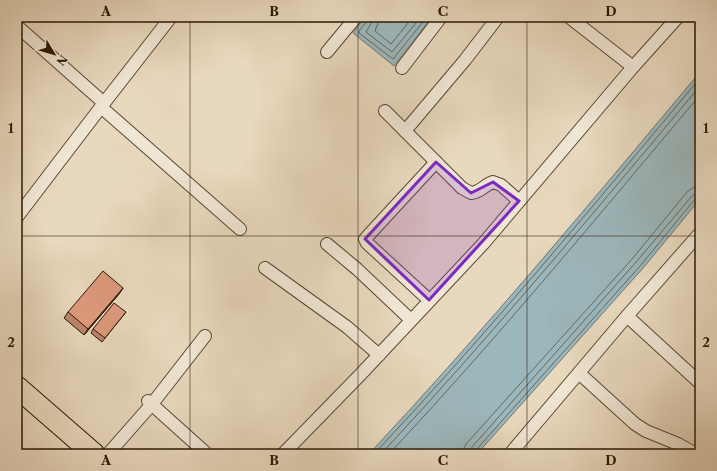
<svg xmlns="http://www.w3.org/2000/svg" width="717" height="471" font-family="'Libre Caslon Text',serif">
<rect width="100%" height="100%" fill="#e8d8bd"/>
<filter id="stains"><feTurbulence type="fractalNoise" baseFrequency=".005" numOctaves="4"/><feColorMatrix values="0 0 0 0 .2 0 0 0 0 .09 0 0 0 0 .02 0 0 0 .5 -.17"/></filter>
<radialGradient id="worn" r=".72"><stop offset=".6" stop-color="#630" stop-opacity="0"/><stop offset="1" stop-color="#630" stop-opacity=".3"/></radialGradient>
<g fill="#9cb7bc" stroke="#6e7773">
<path d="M365 17H432L394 66 353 33Z"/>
<path d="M700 72V199L644 267 477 454H369C484 331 592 201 700 72Z"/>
</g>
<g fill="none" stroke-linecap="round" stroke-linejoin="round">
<g stroke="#626860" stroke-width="1">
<path d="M368 17 367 21 359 31V33L393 59 427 17"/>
<path d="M373 17 372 22 366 32 392 52 421 17"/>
<path d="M379 17 378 23 375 31 391 44 413 17"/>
<path d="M374 454C488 333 594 205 700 78"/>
<path d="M381 454C492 335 596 210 700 86"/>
<path d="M389 454C497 339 598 216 700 95"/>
<path d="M463 454 464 448 467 443 633 258 687 192 694 187 700 186"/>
<path d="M469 454 472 447 637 261 692 196 696 193 700 192"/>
<path d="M475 454 476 450 641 265 695 199 700 197"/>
</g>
<g stroke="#584833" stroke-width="14">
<g id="minor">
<path d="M569 17 633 67"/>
<path d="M17 26 104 103"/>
<path d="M327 52 356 17"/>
<path d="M402 68 441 17"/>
<path d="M101 107 240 229"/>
<path d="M385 111 462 188 471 193C481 192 484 185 493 182L501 185 519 201"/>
<path d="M405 131 465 60 498 17"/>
<path d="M17 217 104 103 171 17"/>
<path d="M327 244 357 269 411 320"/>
<path d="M265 268 347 327 379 355"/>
<path d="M429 300 367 243 365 239 436 162"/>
<path d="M627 316 700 383"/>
<path d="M579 373 635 424 646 431 678 444 696 454"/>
<path d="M148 401 207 454"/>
<path d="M108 454 152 404 205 336"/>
<path d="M283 454 360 375 483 244 633 67 678 17"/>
<path d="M510 454 627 316 700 233"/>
</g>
</g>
<g stroke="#281805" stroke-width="23">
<path id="trunk" d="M17 387 94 454"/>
</g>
<use href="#minor" stroke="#f0e6d4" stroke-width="12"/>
<use href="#trunk" stroke="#e8d8bd" stroke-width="21"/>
</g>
<g fill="#be846b" stroke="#281805">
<path d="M123 288 119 294 84 335 64 318 68 312Z"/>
<path d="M126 312 102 342 91 333 93 329Z"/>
</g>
<path fill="#9b6b57" stroke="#281805" d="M123 288 119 294 84 335 88 329Z"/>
<g fill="#dd997c" stroke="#281805">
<path d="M103 271 123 288 88 329 68 312Z"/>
<path d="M114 303 126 312 105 338 93 329Z"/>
</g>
<path fill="#7b2cbf" fill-opacity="0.2" stroke="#7b2cbf" stroke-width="3" stroke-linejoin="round" d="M436 162 471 193 493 182 519 201 429 300 365 239Z"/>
<path fill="none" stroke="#281805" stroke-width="1" stroke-opacity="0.55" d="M190 17V454M358 17V454M527 17V454M17 236H700"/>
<rect width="717" height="471" fill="none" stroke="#e8d8bd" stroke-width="44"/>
<g transform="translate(54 54) rotate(128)" stroke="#f0e6d4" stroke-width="3" paint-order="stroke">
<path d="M0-3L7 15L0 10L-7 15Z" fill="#281805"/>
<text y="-6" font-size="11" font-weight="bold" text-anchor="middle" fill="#281805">N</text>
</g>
<rect x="22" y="22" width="673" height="427" fill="none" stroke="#281805" stroke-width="1.5"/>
<g font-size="13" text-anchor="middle" font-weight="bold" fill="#281805">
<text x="106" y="16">A</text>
<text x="274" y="16">B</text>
<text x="443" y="16">C</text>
<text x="611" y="16">D</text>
<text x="11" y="133">1</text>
<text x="706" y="133">1</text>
<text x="11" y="347">2</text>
<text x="706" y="347">2</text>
<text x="106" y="465">A</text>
<text x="274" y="465">B</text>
<text x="443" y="465">C</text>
<text x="611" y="465">D</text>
</g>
<rect width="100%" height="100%" filter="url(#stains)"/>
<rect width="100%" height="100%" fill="url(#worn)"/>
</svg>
